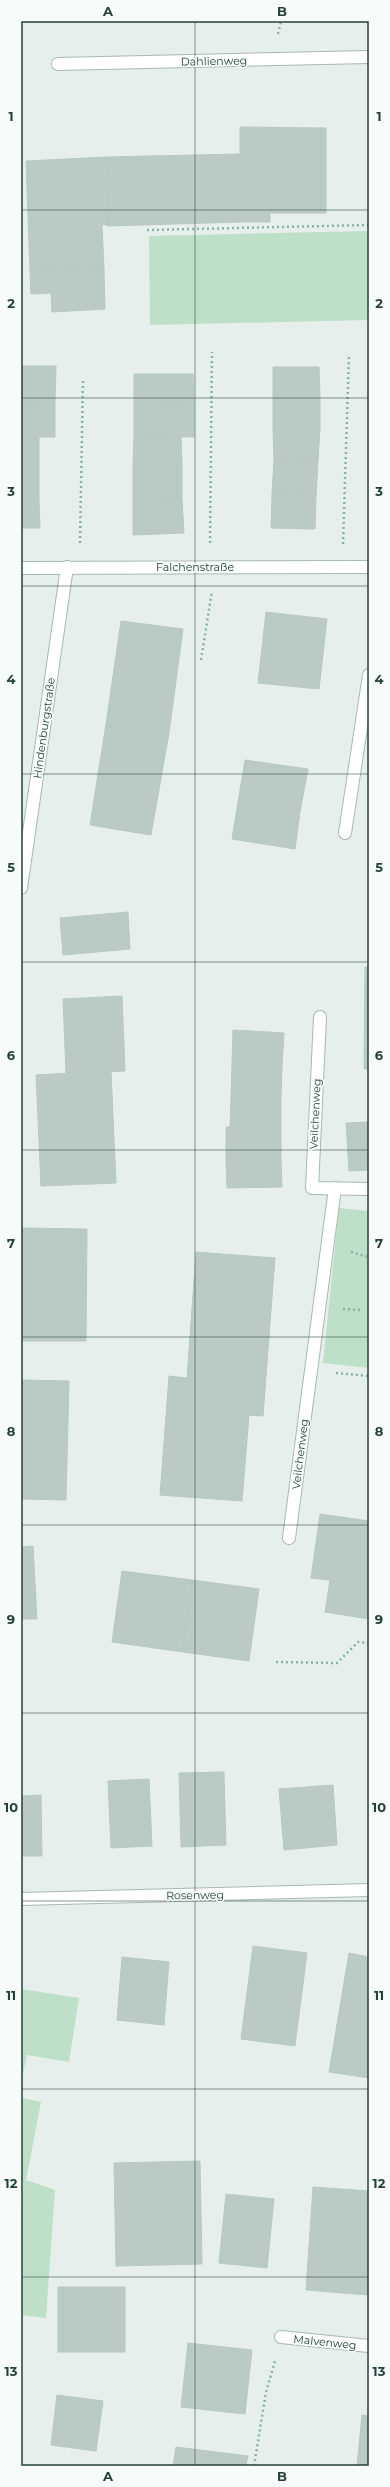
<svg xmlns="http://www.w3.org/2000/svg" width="390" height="2487" font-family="Montserrat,sans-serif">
<rect width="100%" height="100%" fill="#e6efeb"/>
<g fill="#bfe0c8">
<path d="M369 231V320L150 325 149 236Z"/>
<path d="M339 1208 369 1211V1368L323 1363Z"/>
<path d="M21 1989 79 1998 69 2062 27 2055 21 2082Z"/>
<path d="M23 2098 41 2102 26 2180 55 2190 46 2318 21 2315Z"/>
</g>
<g fill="#bbcac4" stroke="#b8c9c2">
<path d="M240 127 326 128V213H270V222H240Z"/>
<path d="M240 154V222L109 226 107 157Z"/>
<path d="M107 157 109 226 102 224 104 269 30 272 26 161Z"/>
<path d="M104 269 105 309 52 312 51 293 31 294 30 272Z"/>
<path d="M21 366H56L55 402 21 401Z"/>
<path d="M273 367H319L320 398H273Z"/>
<path d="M134 374H193L194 405 134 406Z"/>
<rect x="273" y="398" width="47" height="30"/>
<path d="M21 401 55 402V437H21Z"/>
<path d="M194 405V437L134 436V406Z"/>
<path d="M273 428H320L318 461 274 459Z"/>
<path d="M39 436V467H21V437Z"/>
<path d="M134 436 181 437 182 464H133Z"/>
<path d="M274 459 318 461 316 496 272 494Z"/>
<path d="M133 464H182V499L133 500Z"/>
<rect x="21" y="467" width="18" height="31"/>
<path d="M272 494 316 496 315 529 271 528Z"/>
<path d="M21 498H39L40 528H21Z"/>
<path d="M182 499 184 533 133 535V500Z"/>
<path d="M266 612 327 619 319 689 258 683Z"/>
<path d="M121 621 183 629 169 733 106 724Z"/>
<path d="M106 724 169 733 151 835 90 825Z"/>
<path d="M245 760 308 769 300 812 238 802Z"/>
<path d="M238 802 300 812 295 849 232 839Z"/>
<path d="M128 912 130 949 63 955 60 918Z"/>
<path d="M365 967H369V1069H364Z"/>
<path d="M122 996 125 1071 66 1073 63 999Z"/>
<path d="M233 1030 284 1033 282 1066 232 1063Z"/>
<path d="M232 1063 282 1066 281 1098 231 1097Z"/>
<path d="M111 1071 116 1183 41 1186 36 1075Z"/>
<path d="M231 1097 281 1098V1126L230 1127Z"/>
<path d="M369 1122V1170L349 1171 346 1123Z"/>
<path d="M281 1126V1159L226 1160V1127Z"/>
<path d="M281 1159 282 1187 227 1188 226 1160Z"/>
<path d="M21 1228 87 1229 86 1341H21Z"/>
<path d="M196 1252 275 1258 263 1416 249 1415 242 1501 160 1495 169 1376 187 1378Z"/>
<path d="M21 1380 69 1381 66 1500 21 1499Z"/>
<path d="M320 1514 369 1521V1619L325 1612 330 1580 311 1578Z"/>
<path d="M33 1546 37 1619H21V1547Z"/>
<path d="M122 1571 192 1580 183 1652 112 1642Z"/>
<path d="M192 1580 259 1589 249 1661 183 1652Z"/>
<path d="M224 1772 226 1845 181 1847 179 1773Z"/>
<path d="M149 1779 152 1846 111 1848 108 1781Z"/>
<path d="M333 1785 337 1845 284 1850 279 1789Z"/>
<path d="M41 1795 42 1856H21V1796Z"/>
<path d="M253 1946 307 1953 295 2046 241 2039Z"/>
<path d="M349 1953 369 1957V2078L329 2072Z"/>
<path d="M122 1957 169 1962 164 2025 117 2020Z"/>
<path d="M200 2161 202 2264 116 2266 114 2163Z"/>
<path d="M313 2187 369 2191 368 2295 306 2290Z"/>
<path d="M226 2194 274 2199 267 2268 219 2263Z"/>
<rect x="58" y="2287" width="67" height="65"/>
<path d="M188 2343 252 2350 245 2414 181 2407Z"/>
<path d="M57 2395 103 2401 96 2451 51 2445Z"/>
<path d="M362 2415 369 2416V2466H357Z"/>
<path d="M176 2447 248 2456 246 2466H173Z"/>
</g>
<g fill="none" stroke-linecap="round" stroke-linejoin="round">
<g stroke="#a8b8b2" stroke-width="14">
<path id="lane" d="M289 1538 335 1188"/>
</g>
<g stroke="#a8b8b2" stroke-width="14">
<g id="street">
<path d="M58 64 369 57"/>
<path d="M21 568 369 567"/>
<path d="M345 833 369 675"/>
<path d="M21 888 67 567"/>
<path d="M320 1017 312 1188 369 1189"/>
<path d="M21 1899 369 1890"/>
<path d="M281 2337 369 2346"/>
</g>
</g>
<g stroke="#86b3a5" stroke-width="2.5" stroke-dasharray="2 3" stroke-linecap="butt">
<path d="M278 34 281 21"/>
<path d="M147 230 369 225"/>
<path d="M80 543 83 378"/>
<path d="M210 543 212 352"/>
<path d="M343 544 349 354"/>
<path d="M201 660 212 591"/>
<path d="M351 1252 369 1257"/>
<path d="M343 1309 362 1310"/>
<path d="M336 1373 369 1376"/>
<path d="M276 1662 337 1663 358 1642 369 1643"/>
<path d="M254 2466 266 2392 275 2361"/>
</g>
<use href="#lane" stroke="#fff" stroke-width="12"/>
<use href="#street" stroke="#fff" stroke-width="12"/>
</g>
<path fill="none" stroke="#24423a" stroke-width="1" stroke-opacity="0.55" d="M195 21V2466M21 210H369M21 398H369M21 586H369M21 774H369M21 962H369M21 1150H369M21 1337H369M21 1525H369M21 1713H369M21 1901H369M21 2089H369M21 2277H369"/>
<g text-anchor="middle" stroke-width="3.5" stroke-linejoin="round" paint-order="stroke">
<g font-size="11" fill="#24423a" stroke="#f7fbf9">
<text transform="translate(214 61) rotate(-1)" y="4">Dahlienweg</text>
<text x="195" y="571">Falchenstraße</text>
<text transform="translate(44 728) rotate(-82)" y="4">Hindenburgstraße</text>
<text transform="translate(315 1114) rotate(-87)" y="4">Veilchenweg</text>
<text transform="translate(300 1454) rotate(-83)" y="4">Veilchenweg</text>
<text transform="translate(195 1895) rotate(-1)" y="4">Rosenweg</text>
<text transform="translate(325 2342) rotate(6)" y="4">Malvenweg</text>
</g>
</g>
<rect width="390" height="2487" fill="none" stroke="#f7fbf9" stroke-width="44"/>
<rect x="22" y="22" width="346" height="2443" fill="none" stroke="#24423a" stroke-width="1.5"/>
<g font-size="13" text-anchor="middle" font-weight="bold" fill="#24423a">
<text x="108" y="16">A</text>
<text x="282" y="16">B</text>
<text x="11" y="121">1</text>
<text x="379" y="121">1</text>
<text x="11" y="308">2</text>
<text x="379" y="308">2</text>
<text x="11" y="496">3</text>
<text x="379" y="496">3</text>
<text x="11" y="684">4</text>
<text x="379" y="684">4</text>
<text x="11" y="872">5</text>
<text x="379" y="872">5</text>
<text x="11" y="1060">6</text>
<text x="379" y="1060">6</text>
<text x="11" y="1248">7</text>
<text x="379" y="1248">7</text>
<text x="11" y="1436">8</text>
<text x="379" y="1436">8</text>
<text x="11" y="1624">9</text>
<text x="379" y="1624">9</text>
<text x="11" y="1812">10</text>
<text x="379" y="1812">10</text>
<text x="11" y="2000">11</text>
<text x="379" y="2000">11</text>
<text x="11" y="2188">12</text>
<text x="379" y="2188">12</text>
<text x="11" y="2376">13</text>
<text x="379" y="2376">13</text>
<text x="108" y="2481">A</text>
<text x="282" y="2481">B</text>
</g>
</svg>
